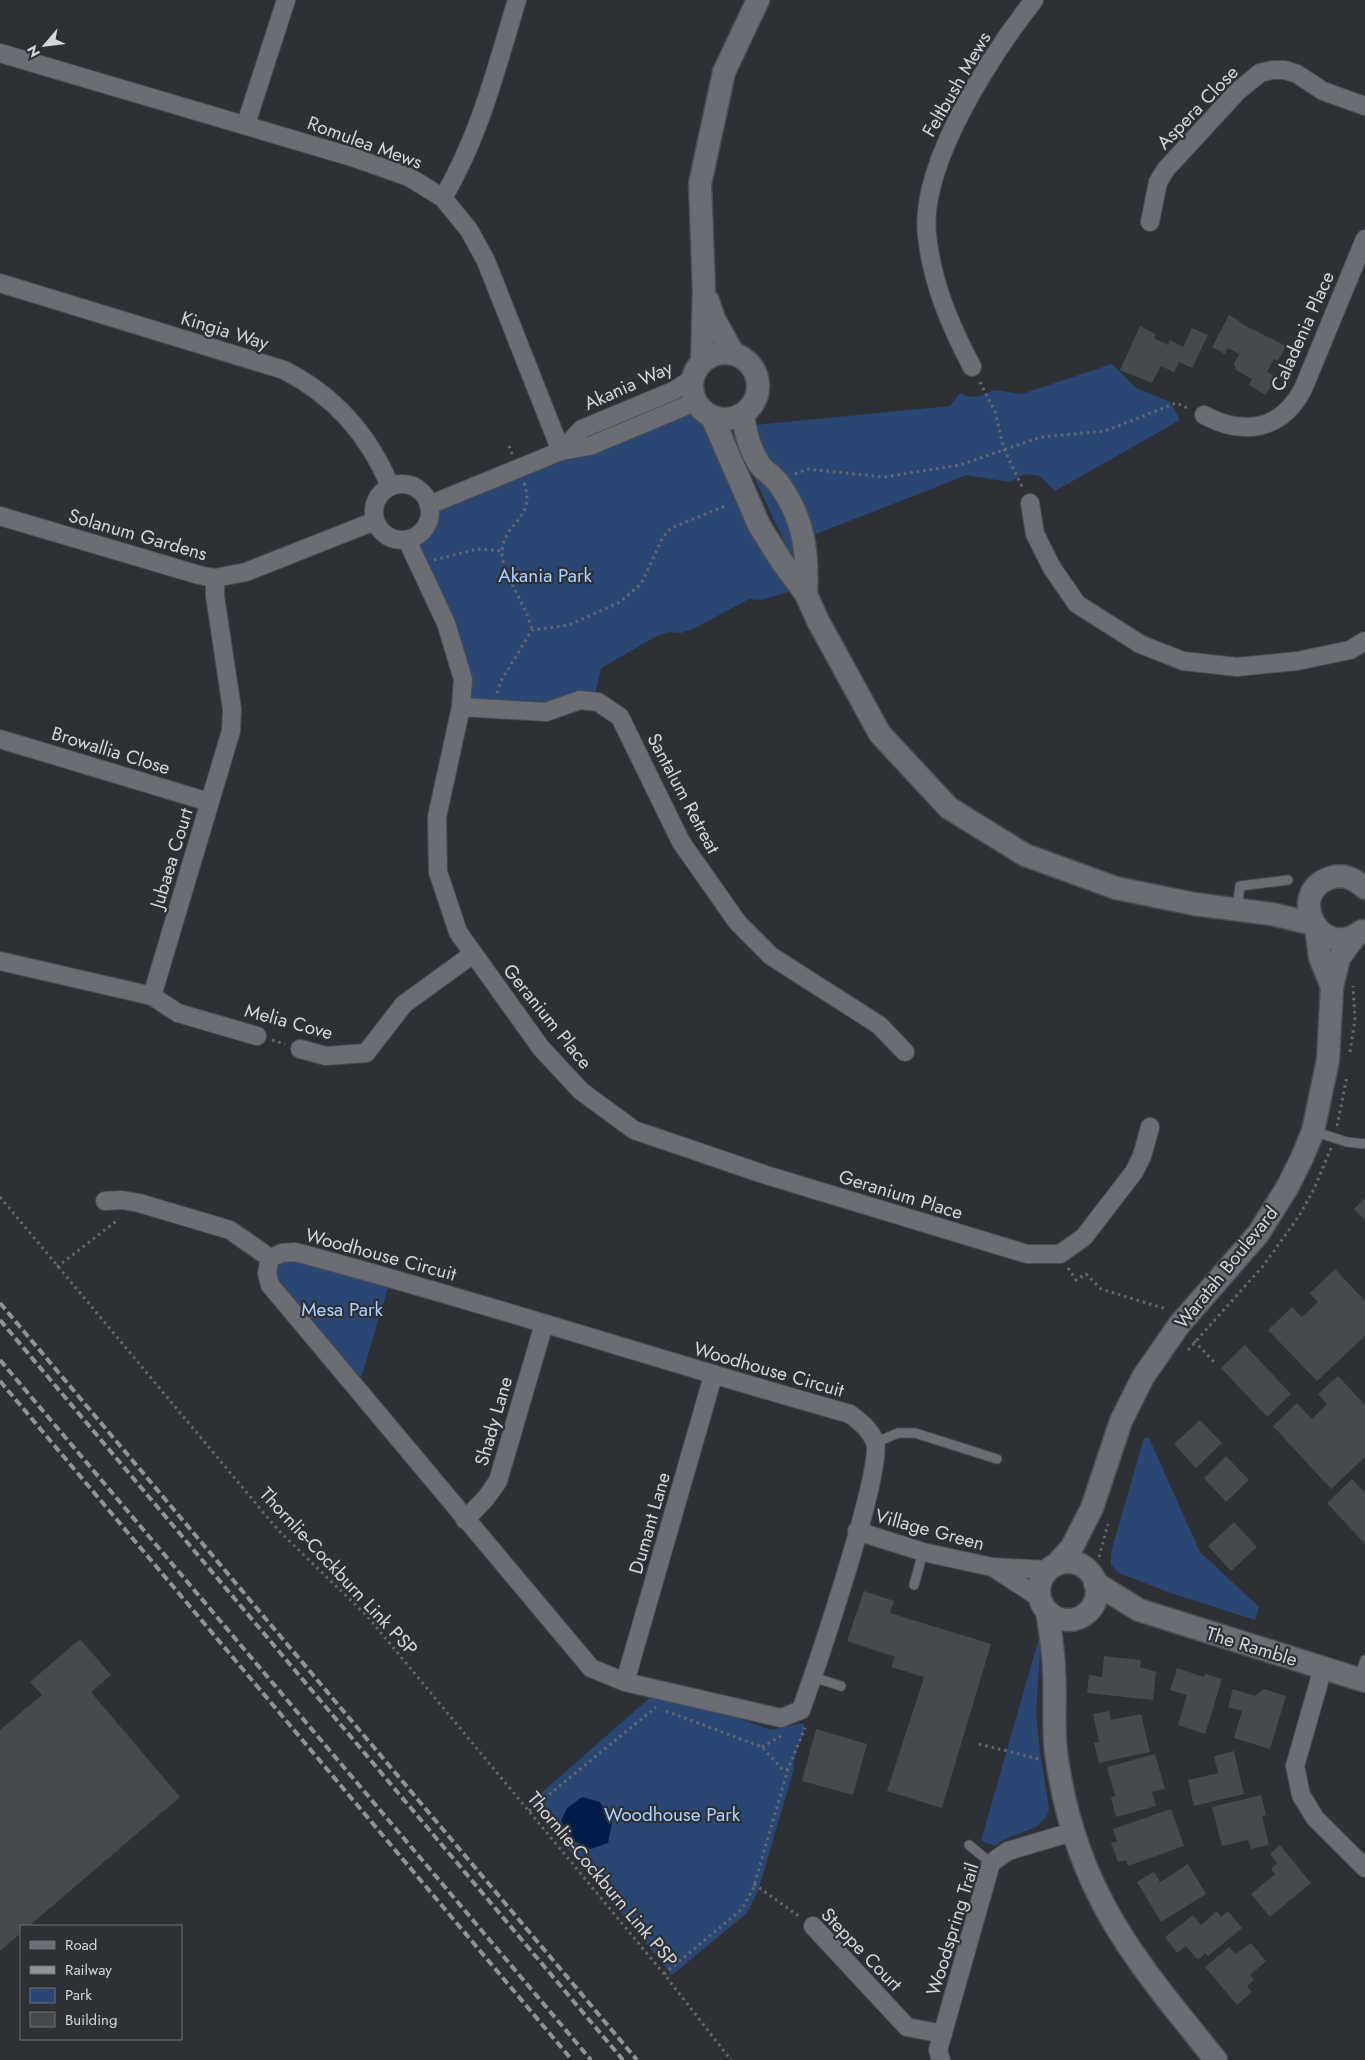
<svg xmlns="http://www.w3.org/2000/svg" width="1365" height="2060" font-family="Jost,sans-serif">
<rect width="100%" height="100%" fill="#2d3035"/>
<g fill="#294772">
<path d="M1112 364 1136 388 1170 402 1180 420 1055 491 1040 476 1025 474 1009 482 967 475 816 534 795 565 748 464 735 427 950 406 960 393 969 397 980 396 994 390 1022 394Z"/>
<path d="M700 409 724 424 792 591 760 600 749 599 697 627 681 633 670 632 657 636 601 668 595 695 548 708 466 707 463 679 409 541 426 530 433 506Z"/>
<path d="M294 1257 389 1284 362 1375 355 1380 275 1284 276 1268 286 1259Z"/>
<path d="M1144 1438H1149L1200 1552 1259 1607 1255 1620 1168 1592 1119 1573 1111 1565V1552Z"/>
<path d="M1039 1638H1041L1036 1713 1040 1753 1049 1808C1045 1834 1012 1830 995 1846L981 1841Z"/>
<path d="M654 1694 715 1710 771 1730 803 1723 805 1728 793 1763 794 1769 758 1891 747 1913 672 1975 530 1803Z"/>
</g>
<path fill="#001d49" d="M582 1797 600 1802 612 1823 608 1843 591 1849 574 1841 561 1821 567 1808Z"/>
<g fill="#464a4f">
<path d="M1229 315 1241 322 1240 323 1286 346 1278 361 1274 359 1267 372 1276 377 1266 395 1249 385 1252 379 1236 370 1234 364 1239 354 1228 348 1225 354 1212 347Z"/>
<path d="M1140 326 1156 334 1154 338 1168 345 1170 340 1183 347 1192 328 1208 335 1192 368 1179 362 1174 372 1161 366 1152 383 1120 370Z"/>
<path d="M1365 1198V1220L1354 1209Z"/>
<path d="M1335 1269 1365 1301V1336L1317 1381 1268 1330 1292 1307 1302 1317 1318 1302 1310 1293Z"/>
<path d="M1245 1345 1291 1394 1267 1417 1221 1368Z"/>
<path d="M1338 1376 1365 1405V1457L1331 1489 1273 1426 1297 1403 1312 1419 1327 1404 1318 1394Z"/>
<path d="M1200 1420 1222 1443 1196 1468 1174 1444Z"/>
<path d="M1226 1456 1249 1480 1226 1502 1204 1478Z"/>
<path d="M1352 1479 1365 1493V1544L1327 1503Z"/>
<path d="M1234 1522 1257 1547 1231 1571 1208 1546Z"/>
<path d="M864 1591 894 1601 890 1613 991 1644 942 1808 887 1791 924 1677 891 1667 895 1657 847 1641Z"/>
<path d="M80 1639 111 1675 91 1692 180 1797 29 1926H21V1933L0 1951V1730L42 1695 30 1682Z"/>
<path d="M1104 1656 1141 1660 1140 1667 1156 1672 1153 1700 1087 1693 1089 1675 1102 1677Z"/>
<path d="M1177 1668 1204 1677 1205 1674 1222 1679 1205 1734 1178 1725 1187 1695 1170 1690Z"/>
<path d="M1233 1689 1255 1696 1264 1689 1286 1696 1270 1749 1234 1738 1242 1711 1228 1707Z"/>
<path d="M1109 1711 1111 1720 1141 1714 1150 1752 1099 1763 1094 1743 1099 1742 1093 1714Z"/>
<path d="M816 1729 867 1744 853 1795 802 1781Z"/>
<path d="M1234 1751 1244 1794 1194 1806 1188 1780 1218 1773 1214 1756Z"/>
<path d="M1155 1754 1165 1789 1152 1792 1156 1806 1116 1817 1111 1797 1115 1796 1107 1767Z"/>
<path d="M1261 1795 1266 1815 1262 1816 1269 1845 1251 1849 1248 1840 1222 1846 1212 1807Z"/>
<path d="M1171 1809 1184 1846 1128 1866 1126 1860 1118 1862 1111 1843 1117 1841 1113 1829Z"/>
<path d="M1280 1845 1311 1883 1270 1917 1251 1894 1275 1874 1271 1869 1277 1863 1270 1854Z"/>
<path d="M1188 1864 1206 1894 1161 1922 1137 1882 1154 1872 1160 1882Z"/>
<path d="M1217 1911 1221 1917 1228 1911 1242 1928 1208 1956 1205 1953 1198 1960 1186 1946 1177 1953 1165 1937 1193 1915 1201 1925Z"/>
<path d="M1251 1943 1266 1961 1250 1975 1254 1980 1247 1986 1252 1992 1237 2005 1205 1967 1229 1947 1235 1954Z"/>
</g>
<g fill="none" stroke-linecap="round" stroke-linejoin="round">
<g stroke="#4a4d52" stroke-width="11">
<g id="service">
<path d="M1237 909 1240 886 1288 880"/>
<path d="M1313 1131 1347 1142 1365 1144"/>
<path d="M875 1443 898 1433H915L997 1459"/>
<path d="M914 1585 923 1552"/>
<path d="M813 1677 841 1686"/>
<path d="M1359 1679 1365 1660"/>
<path d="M969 1845 991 1863"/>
</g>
</g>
<g stroke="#4a4d52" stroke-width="20">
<g id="minor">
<path d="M0 53 352 157 409 177 443 198 469 230 486 261 561 451"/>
<path d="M246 124 286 0"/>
<path d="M443 198C480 135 496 69 517 0"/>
<path d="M1150 222 1158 182 1166 169 1238 91 1260 73 1272 70H1285L1297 74 1323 91 1365 106"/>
<path d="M0 283 284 370C333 395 369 435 390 486"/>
<path d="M972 367C950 325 932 283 927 235 919 164 992 54 1034 0"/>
<path d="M1204 415C1243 436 1281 431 1303 389L1365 239"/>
<path d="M561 451 582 429 673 391 691 380"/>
<circle cx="402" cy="512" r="28"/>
<path d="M1030 503 1035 534 1052 568 1077 604 1140 644 1183 661 1237 667 1297 661 1350 650 1365 641"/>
<path d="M429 505 561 451 590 446 695 402"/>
<path d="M0 516 199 575 215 578 246 572 375 521"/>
<path d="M407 540 446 623 463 679 461 707 437 817 438 872 458 932 541 1048 581 1091 634 1130 766 1175 1027 1254H1060L1084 1237 1134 1172 1142 1156 1150 1127"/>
<path d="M461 707 546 712 580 700 598 702 620 717 681 842 738 923 771 956 879 1025 905 1052"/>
<path d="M0 739 209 802"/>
<path d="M0 961 152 996 231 731 232 709 215 596V578"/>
<path d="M152 996 178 1013 257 1036"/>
<path d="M300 1049 326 1056 366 1053 404 1004 473 954"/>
<path d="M105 1201 122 1200 139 1203 230 1230 270 1258"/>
<path d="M295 1252C481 1301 664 1362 850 1414 860 1422 870 1429 875 1442 884 1469 815 1671 801 1710L781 1718 625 1682 591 1668 270 1285 267 1273 270 1258 282 1253Z"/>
<path d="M465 1520 486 1498 498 1481 544 1324"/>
<path d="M857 1531 923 1552 992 1567 1048 1570"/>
<path d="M994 1568 1040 1598"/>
<path d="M1323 1668 1295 1766 1301 1795 1315 1818 1365 1868"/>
<path d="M625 1682 713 1376"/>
<path d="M813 1926 907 2027 943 2034"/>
<path d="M941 2060 938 2050 991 1863 1008 1851 1072 1832"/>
</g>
</g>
<g stroke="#4a4d52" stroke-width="25">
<g id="tertiary">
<path d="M708 301 714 319 733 353"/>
<circle cx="725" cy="386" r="33"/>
<path d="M702 362 704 291 700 184 724 72 758 0"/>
<path d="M743 414C745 432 749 449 760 465 765 472 774 476 779 484 804 519 808 551 806 594"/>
<path d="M712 417 759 525 782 562 806 594 818 621 880 734 949 808 1025 855 1116 888 1194 904 1272 914 1313 924"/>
<path d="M1316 928 1320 957 1332 987"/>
<path d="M1362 931C1320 963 1285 893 1330 878 1344 873 1355 879 1365 888"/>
<circle cx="1068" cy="1591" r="29"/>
<path d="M1056 1565 1072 1547 1092 1508 1121 1421 1143 1377 1179 1325 1258 1234 1287 1188 1302 1158 1313 1131 1328 1060 1332 987 1339 958 1355 936"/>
<path d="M1095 1583 1139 1610 1365 1681"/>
<path d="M1047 1611C1050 1631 1054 1652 1054 1672 1056 1701 1052 1730 1057 1759 1076 1892 1135 1960 1216 2060"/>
</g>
</g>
<g stroke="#65676c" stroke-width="3" stroke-dasharray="2.5 4" stroke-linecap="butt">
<path d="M980 382 995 412 1004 449 1023 489"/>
<path d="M509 446 512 454"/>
<path d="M795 474 807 469 884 477 960 465 1041 437 1105 431 1176 403 1190 409"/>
<path d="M524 483C537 519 503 522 502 552 501 573 527 605 532 630"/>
<path d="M434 560 477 549 502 551"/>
<path d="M497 693 501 681 532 630 569 625 620 602 641 584 663 537 671 528 728 505"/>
<path d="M272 1040 285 1044"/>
<path d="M1350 1052 1355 1019 1353 986"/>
<path d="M1337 1126 1347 1076"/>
<path d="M0 1197 278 1530 367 1616 664 1974 731 2060"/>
<path d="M57 1267 119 1219"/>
<path d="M1068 1268 1076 1280 1086 1274 1101 1289 1163 1308 1166 1311"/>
<path d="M1194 1341 1215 1363"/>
<path d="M1188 1350 1263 1266 1299 1216 1314 1189 1331 1148"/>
<path d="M1099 1557 1108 1524"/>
<path d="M666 1711 762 1747 783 1770 788 1769"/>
<path d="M979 1744 1039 1759"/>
<path d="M762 1747 781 1736"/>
<path d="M529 1811 656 1707"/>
<path d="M754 1884 800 1917"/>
<path d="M664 1974 742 1909 753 1889 788 1769 805 1728"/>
</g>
<use href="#service" stroke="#6a6e74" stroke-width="9"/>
<use href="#minor" stroke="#6a6e74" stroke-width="18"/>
<use href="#tertiary" stroke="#6a6e74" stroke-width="22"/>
<g stroke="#919398" stroke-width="4" stroke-dasharray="8 4" stroke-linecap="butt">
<path d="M0 1303 637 2060"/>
<path d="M0 1320 623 2060"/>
<path d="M0 1360 591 2060"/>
<path d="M0 1381 572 2060"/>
</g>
</g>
<g text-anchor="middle" stroke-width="4.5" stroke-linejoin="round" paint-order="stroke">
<g font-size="19" fill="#d3d5d9" stroke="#2d3035">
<text transform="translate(956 84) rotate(-60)" y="7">Feltbush Mews</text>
<text transform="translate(1197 107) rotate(-46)" y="7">Aspera Close</text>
<text transform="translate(365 142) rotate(20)" y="7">Romulea Mews</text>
<text transform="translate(225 330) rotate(17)" y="7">Kingia Way</text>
<text transform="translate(1302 331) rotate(-66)" y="7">Caladenia Place</text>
<text transform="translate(628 385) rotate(-24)" y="7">Akania Way</text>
<text transform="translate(138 534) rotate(16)" y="7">Solanum Gardens</text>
<text transform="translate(111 750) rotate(17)" y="7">Browallia Close</text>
<text transform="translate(684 793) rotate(62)" y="7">Santalum Retreat</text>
<text transform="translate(171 858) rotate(-73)" y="7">Jubaea Court</text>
<text transform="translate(548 1016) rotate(51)" y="7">Geranium Place</text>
<text transform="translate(289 1021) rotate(15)" y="7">Melia Cove</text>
<text transform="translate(901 1194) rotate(17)" y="7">Geranium Place</text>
<text transform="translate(381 1254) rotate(15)" y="7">Woodhouse Circuit</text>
<text transform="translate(1226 1267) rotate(-51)" y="7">Waratah Boulevard</text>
<text transform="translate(769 1369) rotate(16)" y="7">Woodhouse Circuit</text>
<text transform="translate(493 1421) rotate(-74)" y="7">Shady Lane</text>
<text transform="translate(649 1523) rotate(-74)" y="7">Dumant Lane</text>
<text transform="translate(930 1529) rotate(15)" y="7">Village Green</text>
<text transform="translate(339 1571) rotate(47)" y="7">Thornlie-Cockburn Link PSP</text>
<text transform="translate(1252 1646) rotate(17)" y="7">The Ramble</text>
<text transform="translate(603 1879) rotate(50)" y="7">Thornlie-Cockburn Link PSP</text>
<text transform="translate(952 1929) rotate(-73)" y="7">Woodspring Trail</text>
<text transform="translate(862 1949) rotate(46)" y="7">Steppe Court</text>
</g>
<g font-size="19" fill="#afd0fe" stroke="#2d3035">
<text x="545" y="582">Akania Park</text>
<text x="342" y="1316">Mesa Park</text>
<text x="672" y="1821">Woodhouse Park</text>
</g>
</g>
<rect x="20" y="1925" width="162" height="115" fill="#2d3035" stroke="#6f7277"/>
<rect x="30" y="1941" width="25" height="8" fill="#6a6e74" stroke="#6f7277"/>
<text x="65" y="1950" font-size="15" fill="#d3d5d9">Road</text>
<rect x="30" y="1966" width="25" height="8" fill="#919398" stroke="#6f7277"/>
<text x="65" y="1975" font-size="15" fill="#d3d5d9">Railway</text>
<rect x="30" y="1988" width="25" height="15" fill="#294772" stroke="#6f7277"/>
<text x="65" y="2000" font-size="15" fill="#d3d5d9">Park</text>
<rect x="30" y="2012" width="25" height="15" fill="#464a4f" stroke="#6f7277"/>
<text x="65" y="2025" font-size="15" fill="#d3d5d9">Building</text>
<g transform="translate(45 45) rotate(242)" stroke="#2d3035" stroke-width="4" paint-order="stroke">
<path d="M0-4L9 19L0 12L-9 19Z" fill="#d3d5d9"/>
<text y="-8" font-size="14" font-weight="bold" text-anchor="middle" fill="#d3d5d9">N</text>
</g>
</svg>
